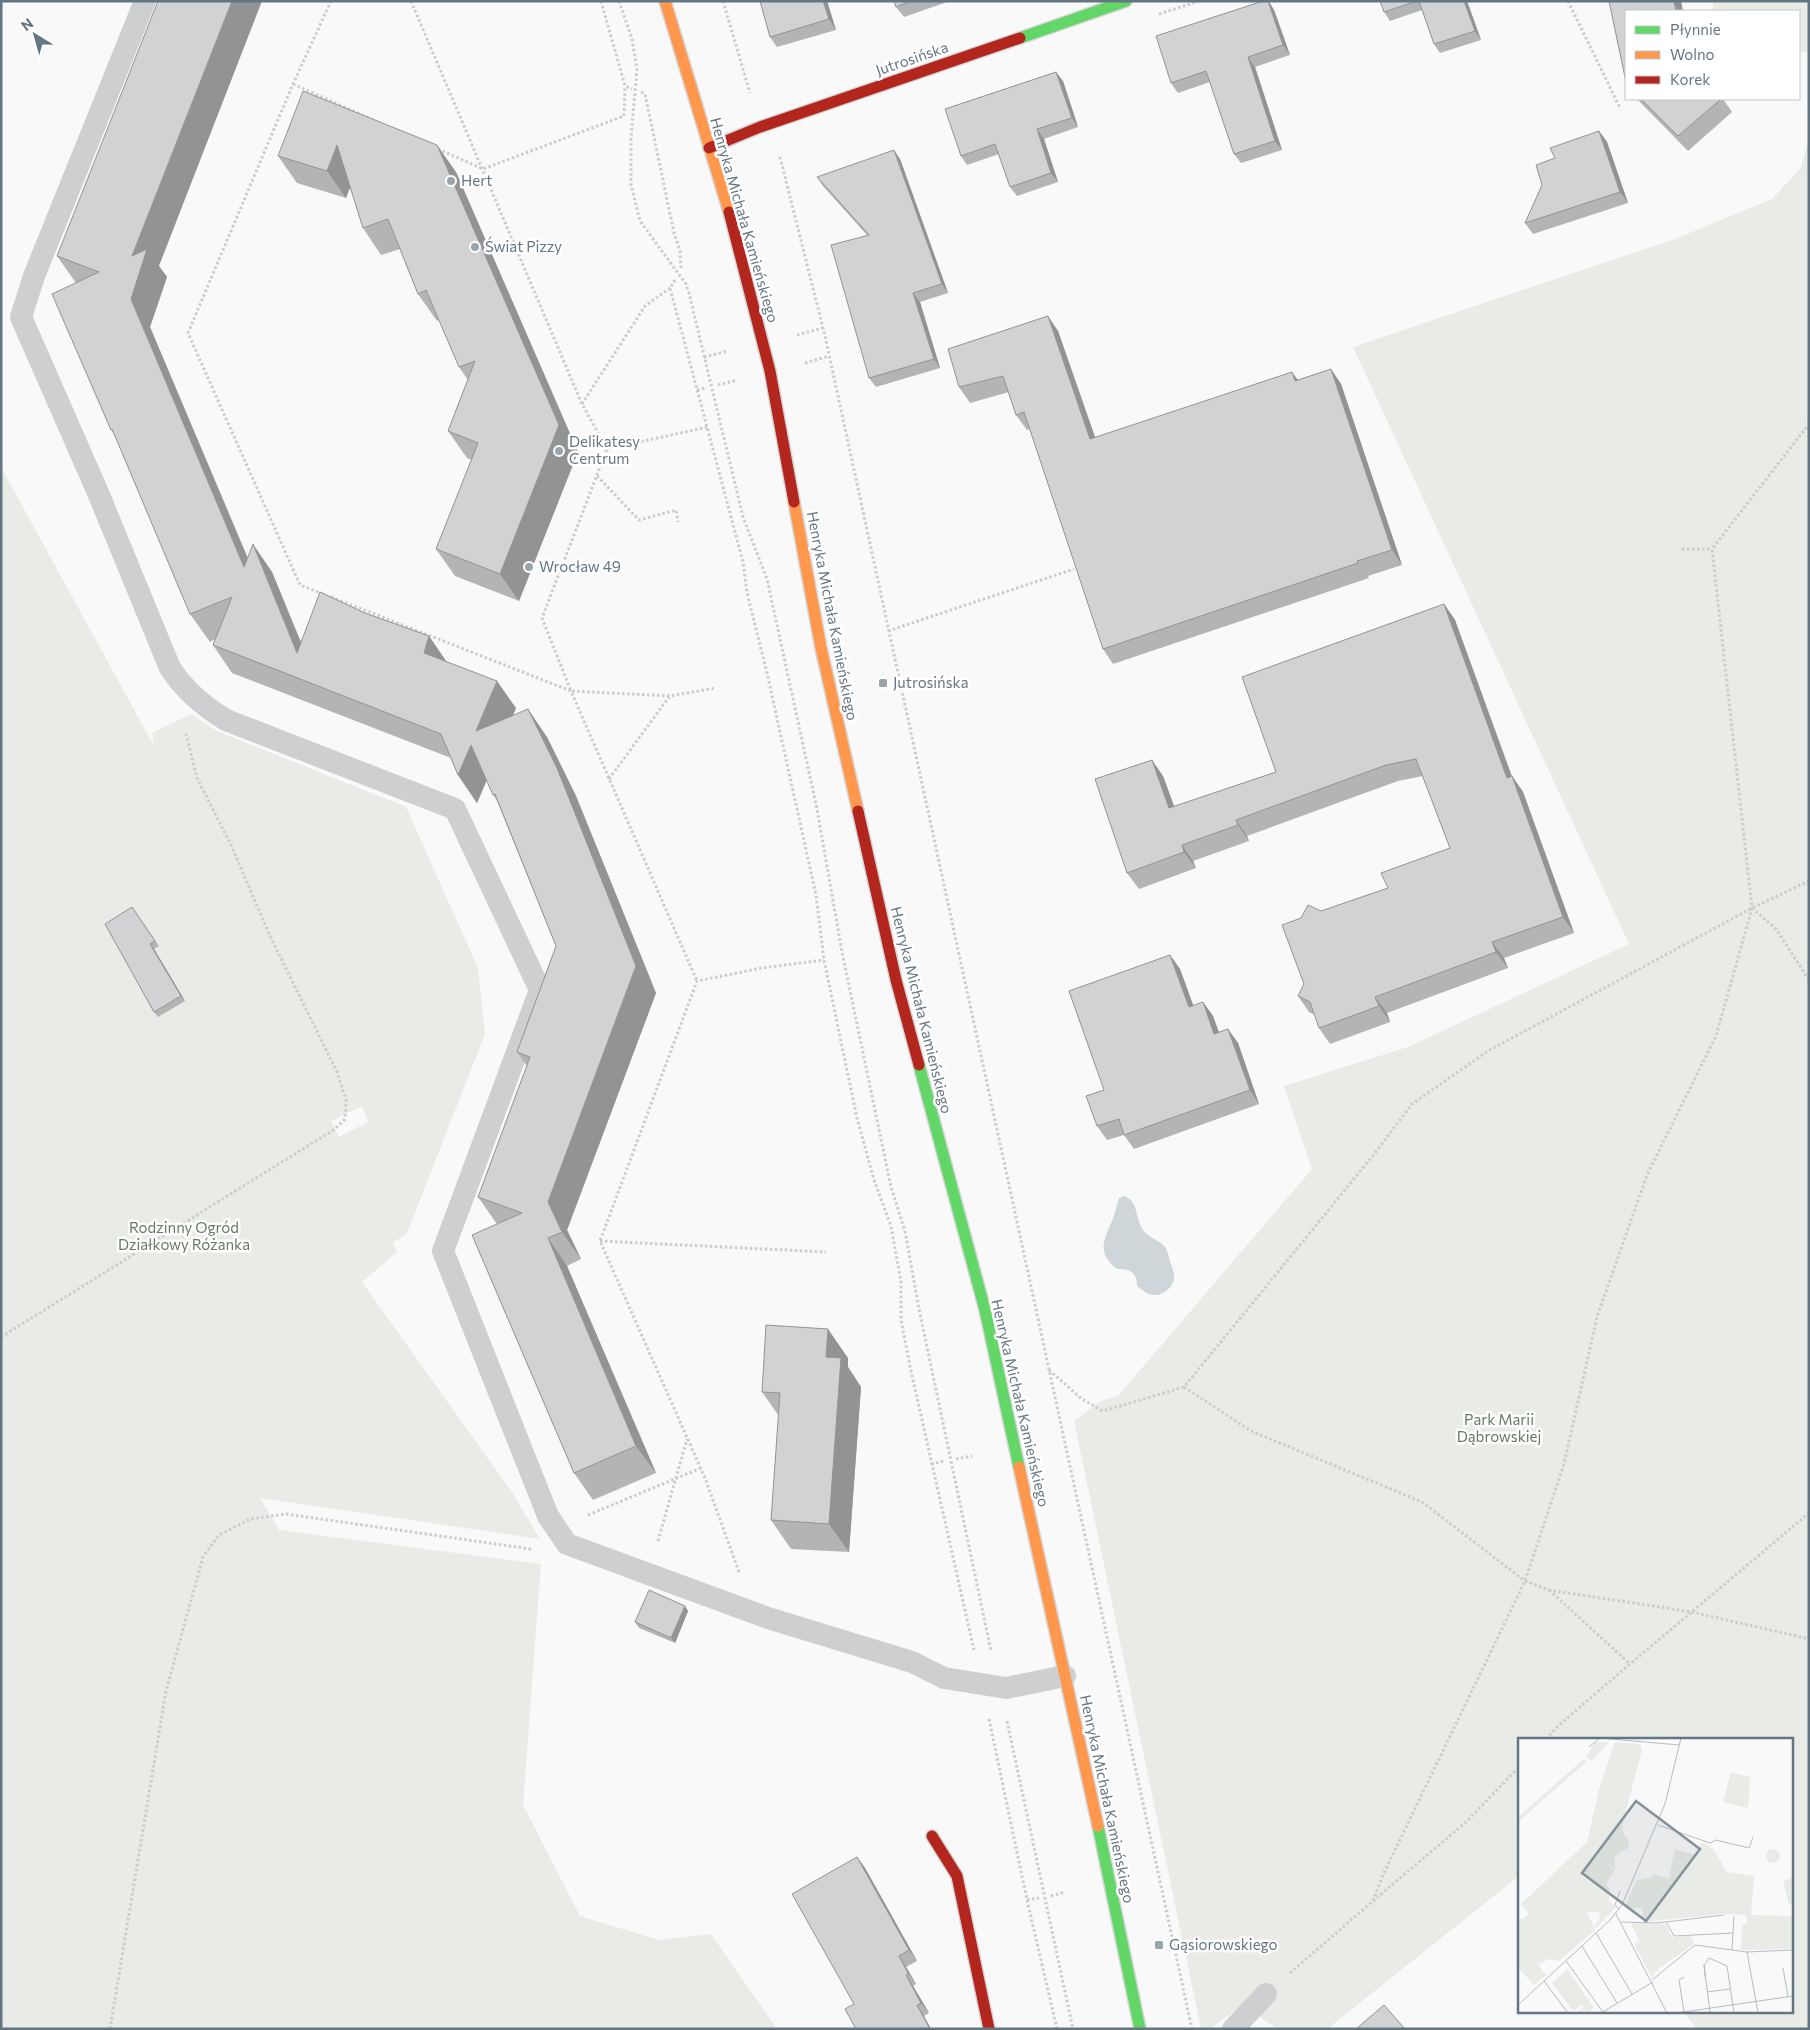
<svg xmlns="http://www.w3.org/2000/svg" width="1810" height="2030" font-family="Commissioner,sans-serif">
<rect width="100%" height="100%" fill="#f9f9f9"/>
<g fill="#e8ebe6" fill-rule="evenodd">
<path d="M1713 1H1809V51L1799 53V11H1713Z"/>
<path d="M1809 137V2029H1697L1683 2011H1791V1739H1519V1876L1327 2029H1278L1242 2005 1210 2029H1201L1074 1421 1101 1401 1118 1396 1312 1169 1284 1086 1408 1047 1629 944 1353 347 1675 239 1772 199 1801 168Z"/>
<path d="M1 467 154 746 152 733 191 714 217 731 406 807 478 968 485 1034 407 1233 393 1243 397 1252 362 1282 514 1495 540 1539 260 1498 279 1530 541 1564 523 1805 580 1916 659 1940 711 1934 777 2029H1ZM362 1106 368 1122 339 1137 331 1121Z"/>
</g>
<path fill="#ced6d9" d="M1124 1196C1138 1202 1135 1213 1140 1224 1146 1239 1158 1238 1165 1247 1168 1251 1169 1257 1170 1262 1172 1266 1174 1272 1174 1276 1175 1286 1163 1296 1154 1295 1147 1295 1142 1290 1137 1286 1137 1273 1130 1268 1117 1269 1097 1253 1103 1241 1112 1221 1115 1213 1117 1205 1119 1198Z"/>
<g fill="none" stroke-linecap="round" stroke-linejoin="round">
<g stroke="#d5d6d7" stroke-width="14">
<g id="fast">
<path d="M1020 38 1126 1"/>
<path d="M919 1065 985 1310 1019 1467"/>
<path d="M1098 1826 1140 2029"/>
</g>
</g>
<g stroke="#d5d6d7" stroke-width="14">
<g id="slow">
<path d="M665 1 729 212"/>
<path d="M794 502 821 648 858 811"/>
<path d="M1019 1467 1098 1826"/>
</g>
</g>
<g stroke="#d5d6d7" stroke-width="14">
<g id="jam">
<path d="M709 148 760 127 1020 38"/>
<path d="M729 212 770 371 794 502"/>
<path d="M858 811 896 980 919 1065"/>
<path d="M932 1836 957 1876 989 2029"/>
</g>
</g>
<g stroke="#cbcccd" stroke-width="3" stroke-dasharray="2.5 2.5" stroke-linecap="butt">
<path d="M411 1 582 404 607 449 542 618 571 691 670 696 716 688"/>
<path d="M601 1 625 86 632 89"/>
<path d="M619 1 632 39 637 70 631 137V185L640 221 686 284 689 293 743 517 767 579 817 809 842 952 891 1187 905 1231 919 1309 991 1651"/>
<path d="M723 1 750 93"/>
<path d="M1568 1 1620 108"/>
<path d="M1159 14 1199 1"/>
<path d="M293 84 373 120"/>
<path d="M641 92 645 94 674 233 680 251 681 268"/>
<path d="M438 149 483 169 624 116 625 86"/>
<path d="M780 157 825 336 1192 2029"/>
<path d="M675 280 670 288 743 562 747 593 767 673 816 895 824 960 857 1118 874 1180 891 1226 901 1282V1320L911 1371 974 1650"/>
<path d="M797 335 823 328"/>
<path d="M704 357 728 351"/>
<path d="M805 363 829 356"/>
<path d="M718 385 737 380"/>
<path d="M697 390 705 388"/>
<path d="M582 404 645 306 670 288"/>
<path d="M607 449 708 427"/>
<path d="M597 476 639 520 676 510 678 522"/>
<path d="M1682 549H1712"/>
<path d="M323 594 300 585 188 333 293 84 331 1"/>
<path d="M331 597 571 691 697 981"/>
<path d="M888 631 1074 569"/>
<path d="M609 779 669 697"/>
<path d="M1752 908 1776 929 1809 980"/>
<path d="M600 1241 826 1252"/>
<path d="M1 1337 335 1129 345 1119 346 1100 337 1072 270 936 231 845 197 778 186 734"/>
<path d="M1049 1370 1082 1399 1103 1411 1184 1387 1375 1153 1412 1104 1488 1051 1752 908 1809 881"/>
<path d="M1184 1387 1251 1431 1422 1502 1525 1581 1549 1590 1692 1612 1809 1639"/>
<path d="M956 1459 972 1456"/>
<path d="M931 1464 944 1461"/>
<path d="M588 1515 701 1468"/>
<path d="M658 1541 687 1439"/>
<path d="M739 1572 705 1478 600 1241 697 981 762 968 824 960"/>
<path d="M1549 1590 1630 1664"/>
<path d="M989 1719 1027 1900 1057 2029"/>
<path d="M1007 1721 1073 2029"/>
<path d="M1546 1739 1558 1726 1630 1664 1809 1513"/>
<path d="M1051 1896 1065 1892"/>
<path d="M1027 1900 1039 1898"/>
<path d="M1373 1901 1466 1822 1519 1767"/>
<path d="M1290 1973 1373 1901 1382 1877 1525 1581 1564 1464 1597 1317 1647 1175 1716 1036 1752 908 1712 549 1809 424"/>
<path d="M110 2029 166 1691 203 1557 219 1535 250 1519 286 1514 531 1549"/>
</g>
<g stroke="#cecfd0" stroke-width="22">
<path d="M145 1 34 276 21 317 99 495 170 668C185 691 203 706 226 720L455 809 540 990 443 1251 548 1516 567 1544 768 1618 912 1662 944 1678 1006 1688 1065 1676"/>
<path d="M1233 2029 1266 1994"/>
</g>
<use href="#fast" stroke="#63d668" stroke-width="11"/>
<use href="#slow" stroke="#ff974d" stroke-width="11"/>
<use href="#jam" stroke="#b3261e" stroke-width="11"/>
</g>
<g fill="#b3b5b5">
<path d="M760 1H827L836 30 777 47 770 37Z"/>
<path d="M894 1H950L904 17 896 7Z"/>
<path d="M1263 1H1269L1274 10 1290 55 1255 67 1282 150 1241 163 1234 154 1210 82 1178 93 1171 83Z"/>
<path d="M1380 1H1467L1481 40 1440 53 1434 44 1422 10 1390 21 1384 12Z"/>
<path d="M1063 81 1078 127 1044 139 1058 182 1017 196 1010 187 999 154 967 165 961 156Z"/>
<path d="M1637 99H1723L1732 112 1688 151Z"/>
<path d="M1599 131 1607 142 1628 203 1533 234 1525 223 1555 158Z"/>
<path d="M278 156 456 172 578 452 519 601 455 576 436 549 472 460 467 458 448 431 468 380 459 367 439 320 437 321 418 294 400 249 381 255 363 228 350 187 346 198 297 183Z"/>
<path d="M900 159 948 293 920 302 940 368 876 387 869 378 867 235 823 186 817 177Z"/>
<path d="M57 256 159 266 167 277 150 327 248 558 272 572 301 642 365 613 429 636 446 661 516 708 513 715 547 737 576 796 656 993 567 1230 581 1259 567 1266 656 1473 593 1500 574 1473 497 1224 478 1197 527 1066 517 1052 556 946 497 801 493 795 487 780 477 803 458 775 451 758 232 673 213 645 215 639 210 642 190 614 116 437 111 430 76 283Z"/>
<path d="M1058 331 1095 438 1298 380 1331 369 1341 384 1402 565 1368 576 1369 578 1113 664 1103 649 1030 429 1027 430 1016 415 1009 392 970 403 959 387Z"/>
<path d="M1444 604 1455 620 1512 776 1523 792 1574 933 1504 958 1508 968 1387 1013 1390 1022 1330 1044 1319 1028 1315 1015 1309 1012 1298 996 1304 984 1321 911 1388 888 1450 848 1423 776 1398 781 1247 836 1249 841 1193 861 1196 868 1139 889 1127 873 1163 776 1174 807 1276 772Z"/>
<path d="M132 907 159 946 154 949 185 1001 158 1017 154 1012Z"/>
<path d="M1170 955 1180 969 1193 1006 1203 1002 1213 1016 1219 1032 1228 1029 1238 1043 1259 1104 1134 1149 1124 1135 1107 1140 1097 1126 1104 1090Z"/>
<path d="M848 1358V1367L861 1387 849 1552 791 1549 771 1520 779 1416 762 1392Z"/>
<path d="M688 1611 675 1643 639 1628 635 1622Z"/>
<path d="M857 1857 865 1868 917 1961 906 1967 916 1984 913 1986 929 2013 924 2016 931 2029H856L854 2004Z"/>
</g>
<g fill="#929394">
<path d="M232 1H262L159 266 167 277 150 327 263 595 244 567 131 299 132 256Z"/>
<path d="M823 1H827L836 30 829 19Z"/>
<path d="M1268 1 1274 10 1290 55 1283 45Z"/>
<path d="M1464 1H1467L1481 40 1475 31Z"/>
<path d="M1674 1H1681L1683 11H1676Z"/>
<path d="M1248 57 1255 67 1282 150 1275 141Z"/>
<path d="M1056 72 1063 81 1078 127 1072 118Z"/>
<path d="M1037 129 1044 139 1058 182 1051 173Z"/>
<path d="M1599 131 1607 142 1628 203 1620 192Z"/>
<path d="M337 145 356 172 346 198 327 171Z"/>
<path d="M437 145 456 172 578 452 519 601 500 574 559 425Z"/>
<path d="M894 150 900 159 948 293 942 284Z"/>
<path d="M913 293 920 302 940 368 934 359Z"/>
<path d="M1048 316 1058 331 1101 454 1090 439Z"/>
<path d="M1331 369 1341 384 1402 565 1392 550Z"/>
<path d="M1292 372 1303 387 1295 381Z"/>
<path d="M253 544 272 572 316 680 297 653Z"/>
<path d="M1444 604 1455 620 1518 794 1507 778Z"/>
<path d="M429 636 448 664 424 653Z"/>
<path d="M497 681 516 708 495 759 476 731Z"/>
<path d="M528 709 547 737 576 796 656 993 567 1230 581 1259 562 1232 548 1202 636 966Z"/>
<path d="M471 745 490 772 477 803 458 775Z"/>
<path d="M1152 760 1163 776 1181 825 1169 808Z"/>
<path d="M1512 776 1523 792 1574 933 1563 917Z"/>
<path d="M1236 820 1247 836 1249 841 1238 825Z"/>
<path d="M1182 845 1193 861 1196 868 1184 852Z"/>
<path d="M1492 942 1504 958 1508 968 1496 952Z"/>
<path d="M150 944 154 949 185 1001 181 996Z"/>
<path d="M1170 955 1180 969 1199 1021 1189 1007Z"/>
<path d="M1375 997 1387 1013 1390 1022 1379 1006Z"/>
<path d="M1203 1002 1213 1016 1224 1048 1214 1034Z"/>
<path d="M1228 1029 1238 1043 1259 1104 1250 1090Z"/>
<path d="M548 1238 567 1266 656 1473 636 1446Z"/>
<path d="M828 1329 848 1358V1367L861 1387 849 1552 829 1524 826 1357Z"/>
<path d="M685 1606 688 1611 675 1643 671 1638Z"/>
<path d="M857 1857 865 1868 917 1961 909 1950Z"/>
<path d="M899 1956 906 1967 916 1984 908 1973Z"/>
<path d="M906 1975 913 1986 929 2013 921 2003Z"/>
<path d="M917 2005 924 2016 931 2029H930Z"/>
</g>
<g fill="#d0d2d3" stroke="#929394">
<path d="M158 1H232L132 256 147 249 131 299 244 567 253 544 297 653 320 592 365 613 429 636 424 653 497 681 476 731 528 709 557 768 636 966 548 1202 562 1232 548 1238 636 1446 574 1473 472 1235 522 1213 478 1197 530 1057 517 1052 556 946 495 794 493 795 471 745 458 775 441 734 213 645 232 597 190 614 112 429 111 430 52 294 99 272 57 256Z"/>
<path d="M760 1H823L829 19 770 37Z"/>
<path d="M894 1H911L896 7Z"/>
<path d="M1263 1H1268L1283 45 1248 57 1275 141 1234 154 1206 71 1171 83 1156 36Z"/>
<path d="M1380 1H1417L1384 12Z"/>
<path d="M1419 1H1464L1475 31 1434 44Z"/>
<path d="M1609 1H1674L1676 11H1626V82Z"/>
<path d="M1056 72 1072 118 1037 129 1051 173 1010 187 995 144 961 156 945 109Z"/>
<path d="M303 91 437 145 559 425 500 574 436 549 478 443 448 431 475 361 459 367 426 290 418 294 388 219 363 228 337 145 327 171 278 156Z"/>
<path d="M1641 99H1721L1678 136Z"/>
<path d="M1599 131 1620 192 1525 223 1542 185 1536 165 1555 158 1550 148Z"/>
<path d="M894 150 942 284 913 293 934 359 869 378 831 245 869 235 817 177Z"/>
<path d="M1048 316 1090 439 1292 372 1295 381 1331 369 1392 550 1357 561 1358 563 1103 649 1024 412 1016 415 1003 376 959 387 948 349Z"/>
<path d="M1444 604 1507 778 1512 776 1563 917 1492 942 1496 952 1375 997 1379 1006 1319 1028 1310 1002 1298 996 1304 984 1282 925 1301 918 1308 905 1321 911 1388 888 1381 873 1450 848 1416 759 1386 765 1236 820 1238 825 1182 845 1184 852 1127 873 1095 779 1152 760 1169 808 1276 772 1242 677Z"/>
<path d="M132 907 155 941 150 944 181 996 154 1012 105 924Z"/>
<path d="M1170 955 1189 1007 1203 1002 1214 1034 1228 1029 1250 1090 1124 1135 1119 1119 1097 1126 1086 1096 1104 1090 1069 991Z"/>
<path d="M766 1325 828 1329 826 1357 841 1358 829 1524 771 1520 780 1393 762 1392Z"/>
<path d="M649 1590 685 1606 671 1638 635 1622Z"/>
<path d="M857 1857 909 1950 899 1956 908 1973 906 1975 921 2003 917 2005 930 2029H856L845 2009 854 2004 792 1894Z"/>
<path d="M1384 2005 1405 2029H1356Z"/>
</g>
<g fill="#99a4ac" stroke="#fff" stroke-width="2">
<circle cx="451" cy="181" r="5"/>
<circle cx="475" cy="247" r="5"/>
<circle cx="559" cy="451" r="5"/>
<circle cx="529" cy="567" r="5"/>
<rect x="878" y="678" width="10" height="10" rx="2.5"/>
<rect x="1154" y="1940" width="10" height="10" rx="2.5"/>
</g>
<g text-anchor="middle" stroke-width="5" stroke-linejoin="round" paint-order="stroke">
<g font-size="15" fill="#657683" stroke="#fff">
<text transform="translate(912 59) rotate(-19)" y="5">Jutrosińska</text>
<text transform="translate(744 220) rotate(74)" y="5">Henryka Michała Kamieńskiego</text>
<text transform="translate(832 616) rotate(79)" y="5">Henryka Michała Kamieńskiego</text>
<text transform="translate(921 1010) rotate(76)" y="5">Henryka Michała Kamieńskiego</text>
<text transform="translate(1020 1403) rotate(77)" y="5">Henryka Michała Kamieńskiego</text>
<text transform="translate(1107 1799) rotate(78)" y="5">Henryka Michała Kamieńskiego</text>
</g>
<g font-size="15" fill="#657683" stroke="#fff" text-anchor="start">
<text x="461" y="186">Hert</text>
<text x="485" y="252">Świat Pizzy</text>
<text x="569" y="447">Delikatesy<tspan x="569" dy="17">Centrum</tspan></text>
<text x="539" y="572">Wrocław 49</text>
<text x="893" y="688">Jutrosińska</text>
<text x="1169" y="1950">Gąsiorowskiego</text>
</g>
<g font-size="15" fill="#687a64" stroke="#fff">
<text x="184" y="1233">Rodzinny Ogród<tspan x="184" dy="17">Działkowy Różanka</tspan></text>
<text x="1499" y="1425">Park Marii<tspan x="1499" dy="17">Dąbrowskiej</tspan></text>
</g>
</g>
<g transform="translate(1518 1738)">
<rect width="275" height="275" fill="#f9f9f9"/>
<path d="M77 4H91L74 23 68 19ZM97 4 122 6 124 12 106 80 104 93 111 103 110 110 97 118V132L88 124 96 133 88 146 92 151 91 162 98 169 78 190 76 187 82 182 81 174H69L77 192 41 223 31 221 20 227 28 237 16 247 0 229V180L5 181 11 176 3 166 69 104 81 52ZM66 21 68 24 0 84V79ZM213 34 232 39 230 70 205 64ZM185 104 195 111 209 134 236 138 233 177 275 178V211L223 212 224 187 229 185 228 177 204 176 125 184 124 170H110L107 167 119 142 134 139 135 136 151 140 157 111 178 117 182 114 178 110ZM248 118a7 7 0 1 1 14 0a7 7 0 1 1-14 0ZM275 140V166L271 167 265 143ZM113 185 147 186 155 200 173 197 176 206 140 231 134 240 116 206 121 203ZM49 231 76 270 69 275 67 272 58 275 66 270 64 267 55 273 34 245Z" fill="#e8ebe6"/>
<path fill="none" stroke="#b5bdc3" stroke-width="1" d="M71 9 82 0 161 7M140 87 192 105 198 102 231 110 235 99M101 171 97 167 102 153M98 176 149 275M103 184 139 185 206 177M148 184 156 198 215 195M78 195 114 256M64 208 99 265M214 212 216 178M229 214 240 275M48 223 85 274M187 226 191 220 209 228 216 275M265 230 270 259M166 239 161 242 166 274M187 239 186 226 192 275M134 242 177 207 229 214 275 212M26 243 50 275M189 254 212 251M0 267 92 182 104 167 147 66 163 0M83 275 135 244M159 275 275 258"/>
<path fill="#84929c" fill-opacity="0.15" stroke="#84929c" stroke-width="2.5" d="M118 63 182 111 128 183 64 135Z"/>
<rect width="275" height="275" fill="none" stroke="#657683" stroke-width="2.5"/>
</g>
<rect width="1810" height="2030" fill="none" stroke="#657683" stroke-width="5"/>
<rect x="1625" y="10" width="175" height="90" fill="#ffffff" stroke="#c1c8cd"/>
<rect x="1635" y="26" width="25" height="8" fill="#63d668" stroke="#c1c8cd"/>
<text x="1670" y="35" font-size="15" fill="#657683">Płynnie</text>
<rect x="1635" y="51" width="25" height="8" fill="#ff974d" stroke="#c1c8cd"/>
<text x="1670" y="60" font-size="15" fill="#657683">Wolno</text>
<rect x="1635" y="76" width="25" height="8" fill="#b3261e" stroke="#c1c8cd"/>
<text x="1670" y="85" font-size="15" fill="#657683">Korek</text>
<g transform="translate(35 35) rotate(323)" stroke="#ffffff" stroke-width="4" paint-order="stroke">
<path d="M0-4L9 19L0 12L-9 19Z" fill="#657683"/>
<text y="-8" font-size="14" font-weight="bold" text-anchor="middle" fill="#657683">N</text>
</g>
</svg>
